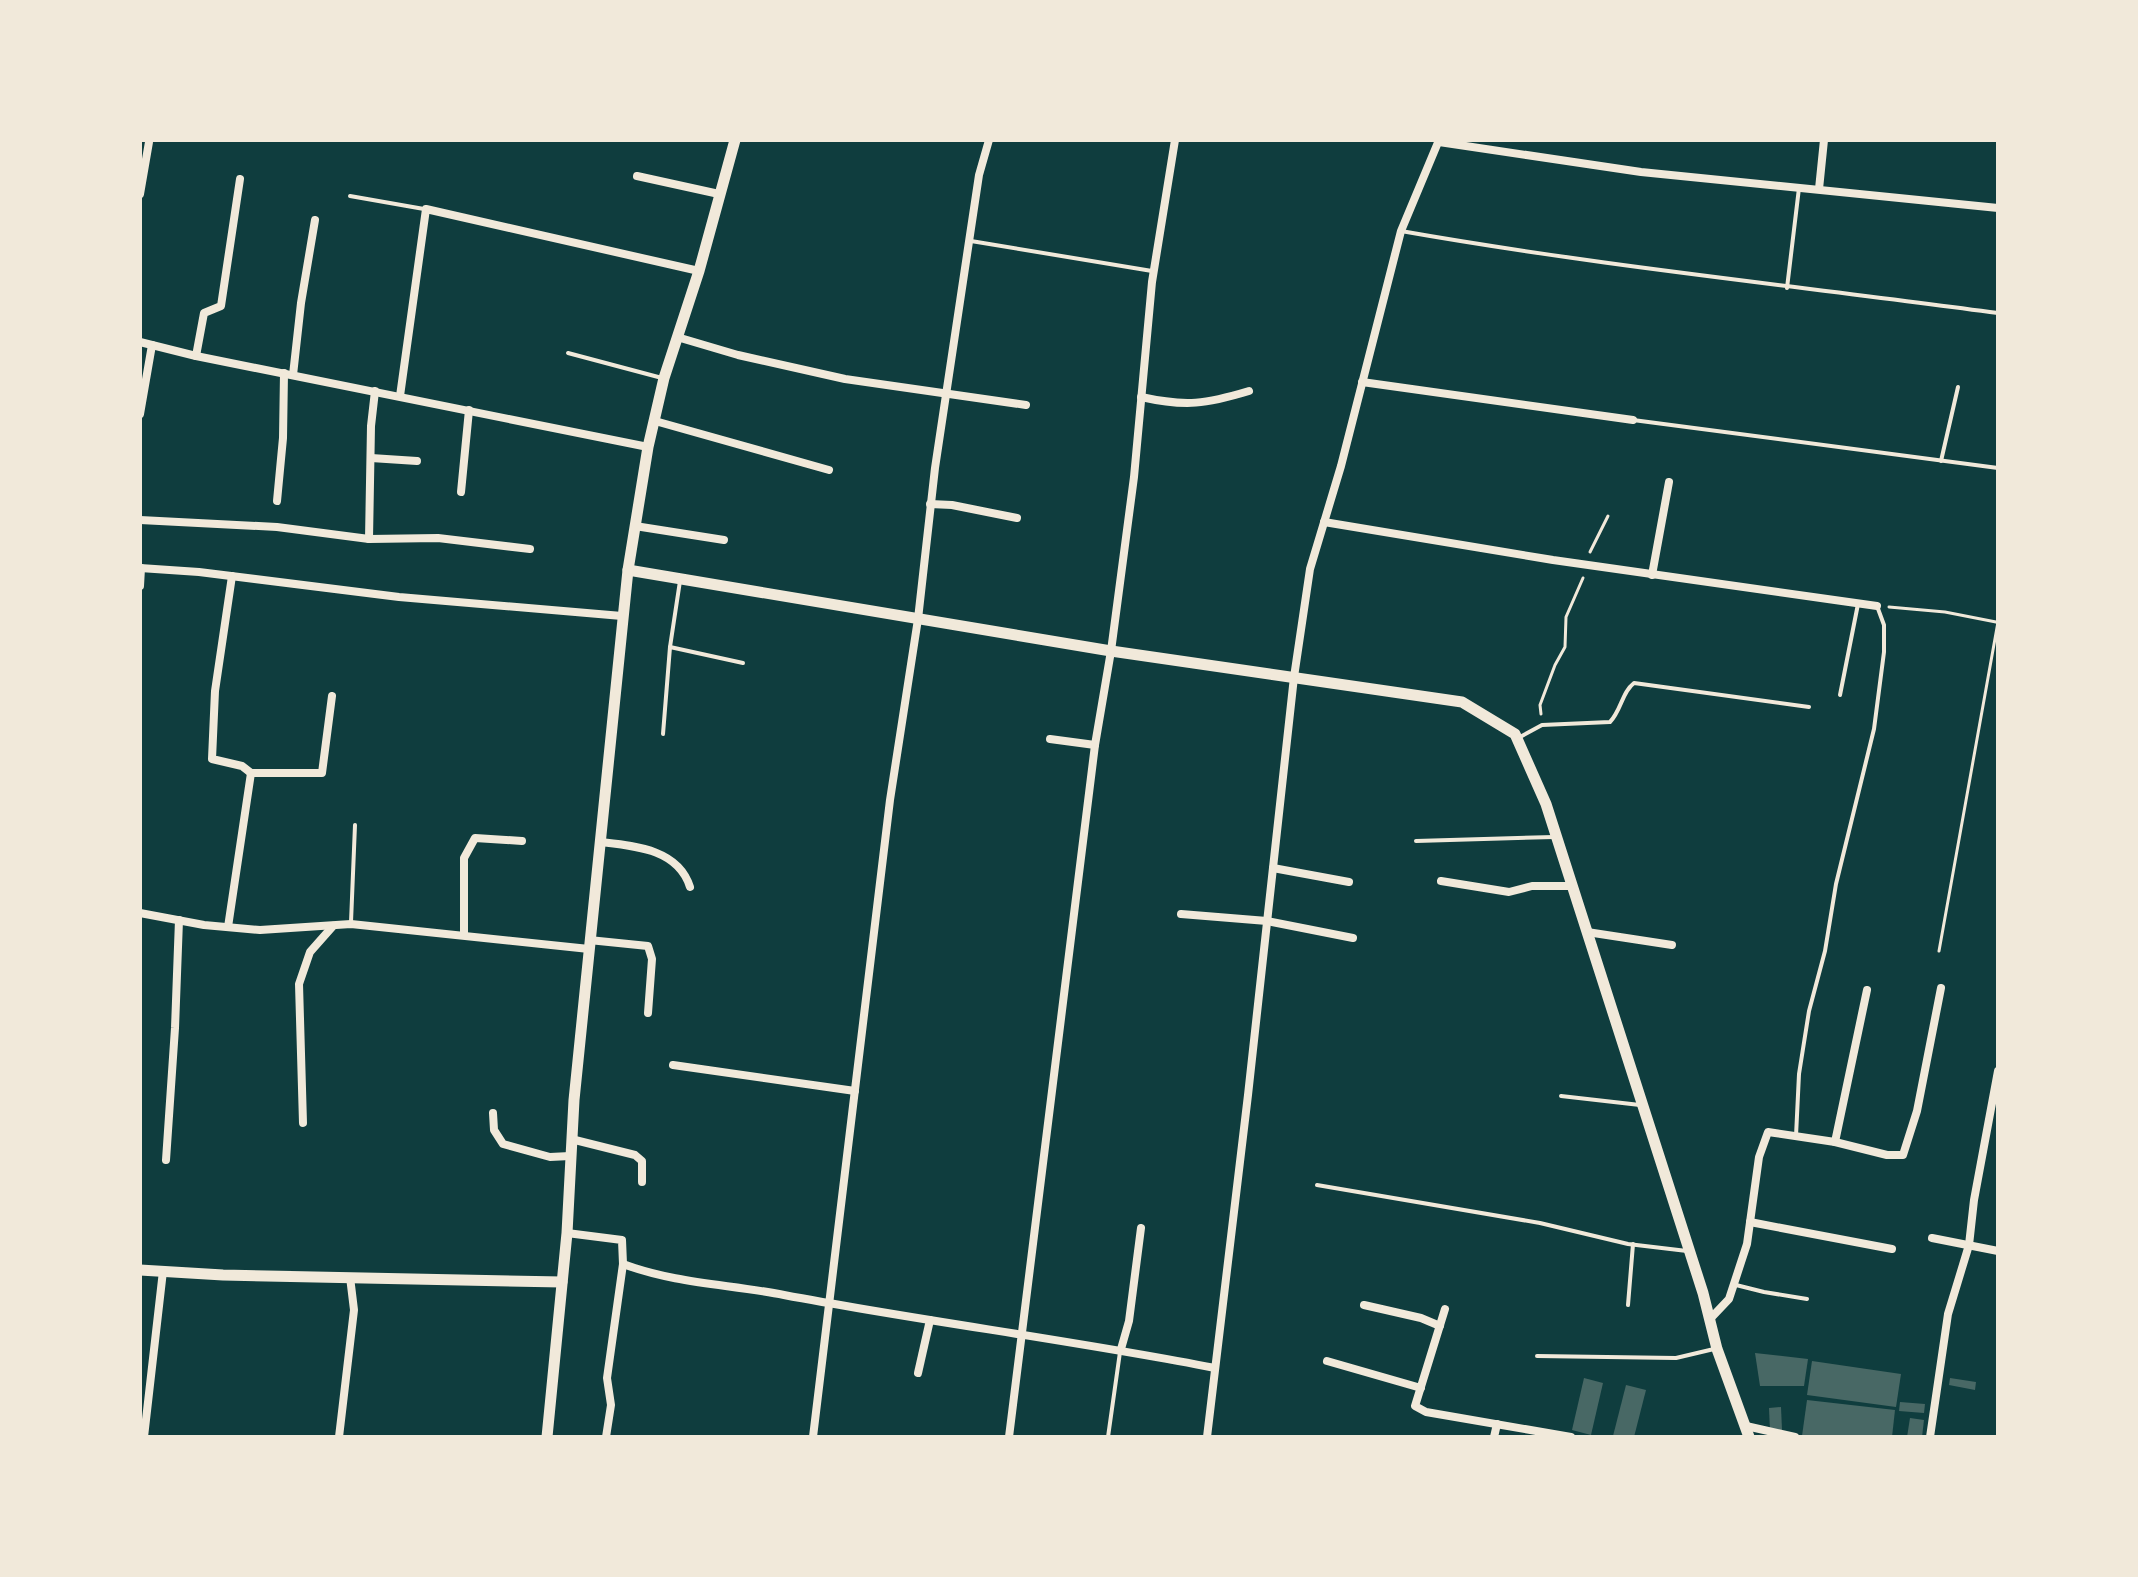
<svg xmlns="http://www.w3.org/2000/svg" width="2138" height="1577" font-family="'Source Serif 4',serif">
<rect width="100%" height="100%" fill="#0f3d3e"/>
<g fill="#486865">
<path d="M1755 1353 1808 1359 1804 1386H1760Z"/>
<path d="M1812 1361 1901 1374 1896 1407 1807 1395Z"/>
<path d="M1584 1378 1603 1383 1591 1435 1572 1430Z"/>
<path d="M1950 1378 1976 1382 1975 1390 1949 1385Z"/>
<path d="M1626 1385 1646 1390 1634 1437H1617L1613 1436Z"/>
<path d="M1807 1400 1895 1410 1892 1437 1802 1436Z"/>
<path d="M1900 1402 1925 1404 1924 1413 1899 1411Z"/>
<path d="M1781 1407 1782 1430 1770 1431 1769 1408Z"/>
<path d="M1910 1418 1924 1420 1922 1437H1907Z"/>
</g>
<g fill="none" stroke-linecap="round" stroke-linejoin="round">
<g stroke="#f1e9da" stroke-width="3">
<path d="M1590 552 1608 516"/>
<path d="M1889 607 1945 612 1996 622"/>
<path d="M1541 714 1540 705 1555 665 1565 647 1566 617 1583 578"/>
<path d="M1939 951 1998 622"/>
</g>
<g stroke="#f1e9da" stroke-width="4">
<path d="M350 196 424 209"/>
<path d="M1401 231C1600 266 1799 286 1998 313"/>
<path d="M971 241 1152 271"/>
<path d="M1787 288 1799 188"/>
<path d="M568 353 662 378"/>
<path d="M1633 420 1998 468"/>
<path d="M1941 461 1958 387"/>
<path d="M670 647 743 663"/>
<path d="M1840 695 1858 604"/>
<path d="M663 734 670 647 680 581"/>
<path d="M1520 737 1542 725 1610 722C1621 711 1622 692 1634 683L1809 707"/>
<path d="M1416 841 1554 837"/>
<path d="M351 922 355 825"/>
<path d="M1561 1096 1640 1105"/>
<path d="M1796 1136 1799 1074 1809 1011 1825 951 1836 884 1874 729 1884 652V625L1877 606"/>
<path d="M1317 1185 1540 1223 1628 1244 1687 1251"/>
<path d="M1736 1285 1764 1292 1807 1299"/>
<path d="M1628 1305 1633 1244"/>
<path d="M1537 1356 1676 1358 1714 1349"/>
<path d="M1108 1437 1120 1352"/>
</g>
<g stroke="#f1e9da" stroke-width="8">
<path d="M1439 142 1641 172 1998 208"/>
<path d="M637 176 719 194"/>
<path d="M1819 189 1824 140"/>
<path d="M140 194 149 142"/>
<path d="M677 337 738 355 845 379 1026 405"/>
<path d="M140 342 196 356 648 447"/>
<path d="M196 356 204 313 221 306 240 179"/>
<path d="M293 375 301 303 315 220"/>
<path d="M1362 382 1633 420"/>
<path d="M400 396 426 209 699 271"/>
<path d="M1141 397C1186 407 1206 404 1249 391"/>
<path d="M140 414 152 345"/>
<path d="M655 421 829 470"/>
<path d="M371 458 417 461"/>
<path d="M461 492 469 410"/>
<path d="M277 501 283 438 284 373"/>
<path d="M930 504 952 505 1017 518"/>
<path d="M140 520 277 527 369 539 438 538 530 549"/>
<path d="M1324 522 1553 560 1877 606"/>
<path d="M635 526 724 540"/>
<path d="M369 539 371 426 375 391"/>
<path d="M140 568 199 572 399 597 622 616"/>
<path d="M1652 575 1669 482"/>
<path d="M232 576 215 691 212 759 242 766 251 773H322L332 696"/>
<path d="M140 586 141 568"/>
<path d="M1050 739 1095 745"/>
<path d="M600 842C635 846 678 849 690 887"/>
<path d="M1273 868 1349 882"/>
<path d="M1441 881 1509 892 1532 886H1572"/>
<path d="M140 913 204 925 260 930 351 924 589 949"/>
<path d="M1181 914 1267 921 1353 938"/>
<path d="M228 927 251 773"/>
<path d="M1587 932 1672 945"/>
<path d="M464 934V858L475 838 522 841"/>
<path d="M589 940 648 946 652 959 648 1013"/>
<path d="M673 1065 855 1091"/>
<path d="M493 1113 494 1130 503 1144 550 1157 570 1156"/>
<path d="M303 1123 299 984 310 952 333 926"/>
<path d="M571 1139 635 1155 642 1161V1182"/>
<path d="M1835 1142 1867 990"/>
<path d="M166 1160 175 1028 179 920"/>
<path d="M1750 1222 1892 1249"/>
<path d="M567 1233 622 1240 623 1264C677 1284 729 1284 784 1295 927 1322 1072 1340 1215 1368"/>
<path d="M1932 1238 1998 1251"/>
<path d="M1364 1305 1421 1318 1440 1326"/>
<path d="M1445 1309 1415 1406 1426 1412 1571 1437"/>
<path d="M1710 1319 1729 1299 1747 1244 1759 1157 1768 1132 1835 1142 1887 1155H1903L1917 1111 1941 988"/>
<path d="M1121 1349 1129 1321 1141 1228"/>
<path d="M1327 1361 1421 1388"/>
<path d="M918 1373 930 1320"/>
<path d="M1746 1426 1795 1437"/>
<path d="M144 1437 163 1271"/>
<path d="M339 1437 354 1310 350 1277"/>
<path d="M606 1437 611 1405 607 1378 623 1264"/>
<path d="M813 1437 890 800 918 619 935 468 979 175 989 140"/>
<path d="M1009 1437 1095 745 1111 651 1134 477 1152 282 1175 140"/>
<path d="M1207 1437 1248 1095 1294 677 1310 569 1341 466 1401 231 1439 140"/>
<path d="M1494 1437 1497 1424"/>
<path d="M1930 1437 1948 1314 1969 1245 1974 1200 1998 1071"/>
</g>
<g stroke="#f1e9da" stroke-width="11">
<path d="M628 570 1111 651 1462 702 1515 734 1546 804 1703 1293 1717 1349 1749 1437"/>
<path d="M140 1270 223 1275 562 1282"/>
<path d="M547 1437 567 1233 574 1100 628 570 648 447 664 378 699 271 735 140"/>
</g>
</g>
<rect width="2138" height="1577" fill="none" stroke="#f1e9da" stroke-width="284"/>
</svg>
